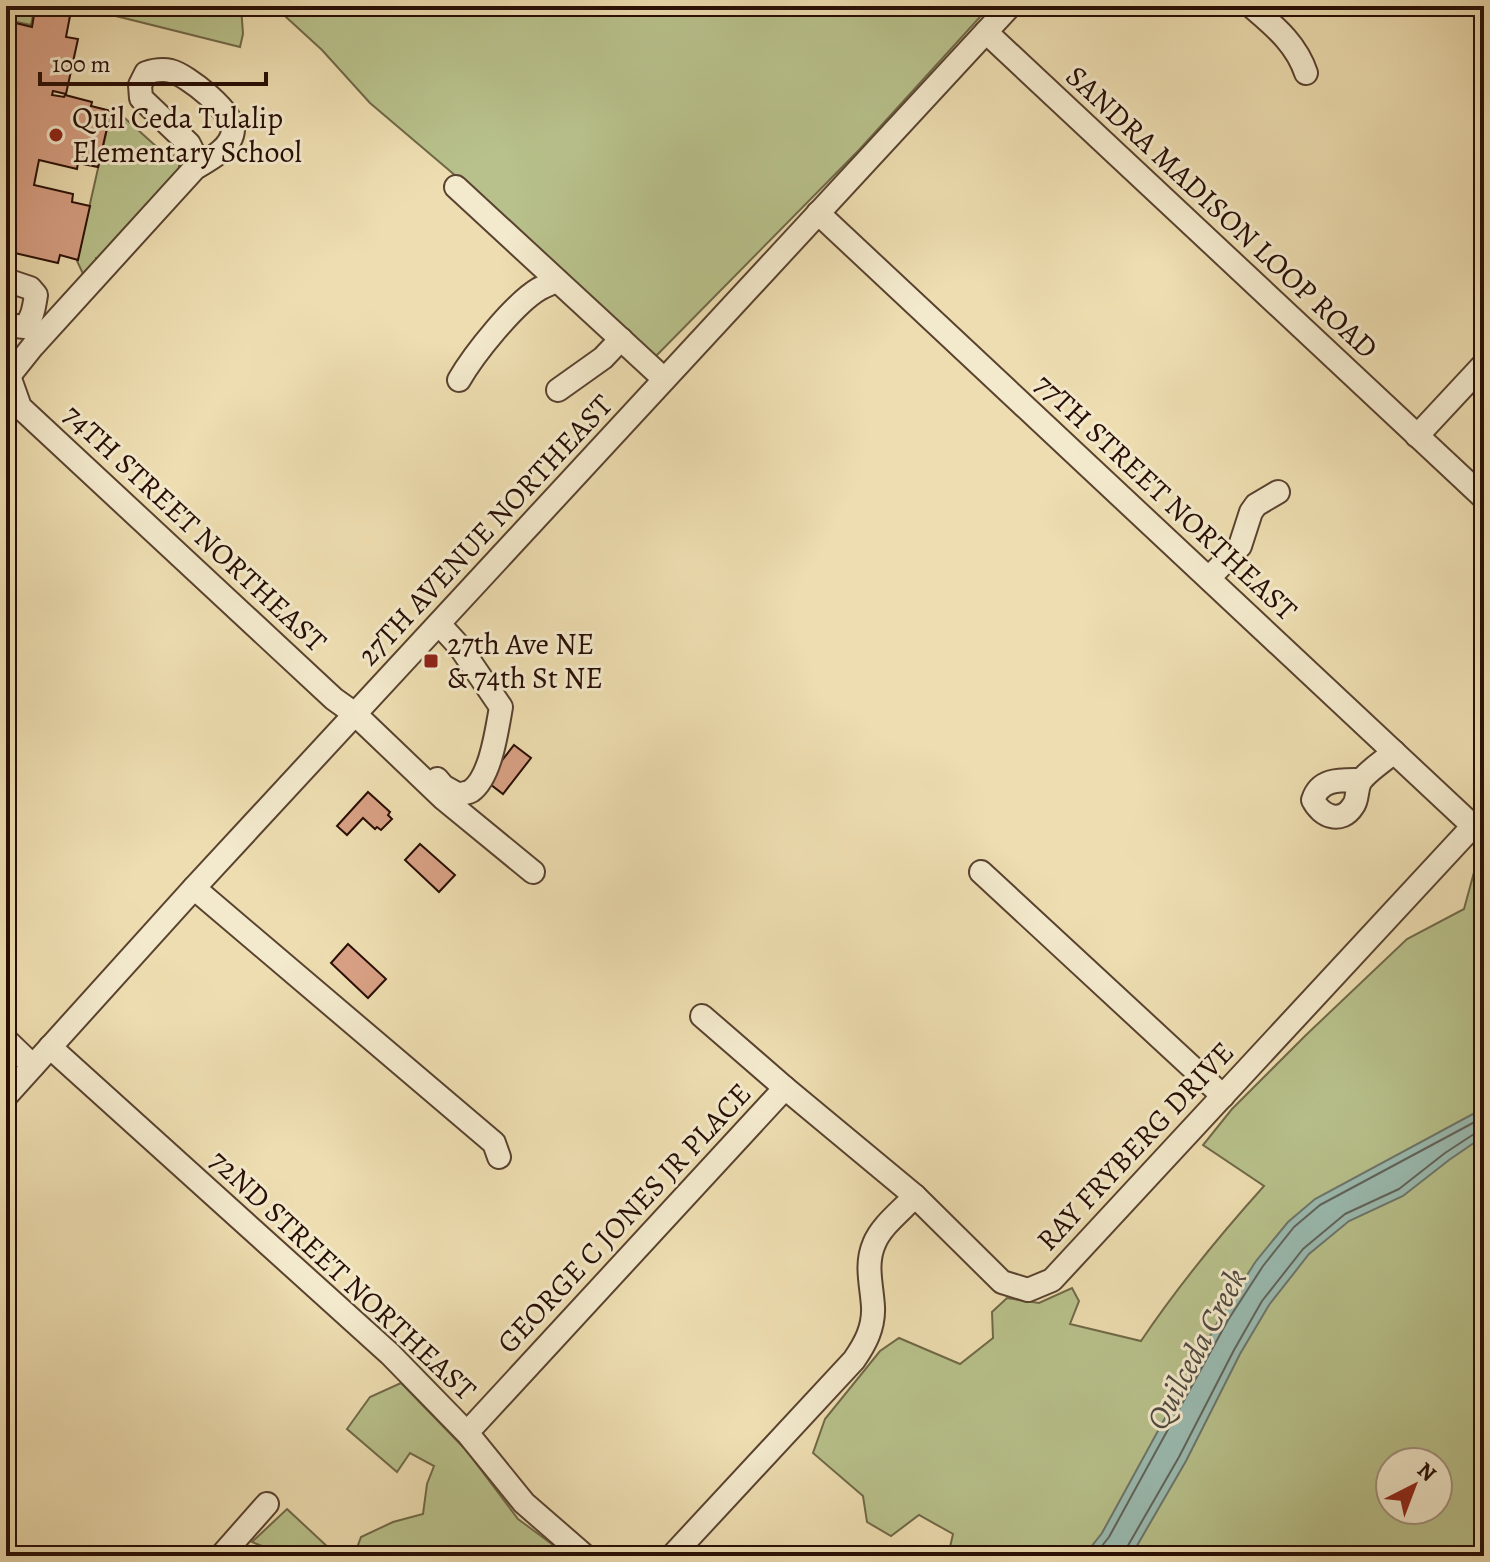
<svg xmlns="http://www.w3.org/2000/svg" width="1490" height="1562" font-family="Alegreya,serif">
<rect width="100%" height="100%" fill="#edddb0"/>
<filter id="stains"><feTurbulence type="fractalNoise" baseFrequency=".0025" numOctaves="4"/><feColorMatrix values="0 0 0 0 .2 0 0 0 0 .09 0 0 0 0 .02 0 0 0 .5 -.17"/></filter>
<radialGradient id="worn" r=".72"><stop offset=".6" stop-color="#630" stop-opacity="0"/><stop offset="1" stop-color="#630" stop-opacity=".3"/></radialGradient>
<g fill="#b8c18b" stroke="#706848" stroke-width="2" fill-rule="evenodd">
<path d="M6 6H35L31 25 7 20 6 22Z"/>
<path d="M241 6 243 34 240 47 112 15 105 7Z"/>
<path d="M274 6H990L859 150 652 360 470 188 370 103 322 50Z"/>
<path d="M118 112 168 157 176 155 179 162V173L145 210H142L141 214 123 234H120L118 238 100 258H96V263L84 276 77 261 109 120Z"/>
<path d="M1484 861V1556H948L953 1534 919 1515 891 1536 867 1522 863 1496 813 1453 825 1419 880 1351 899 1338 960 1364 993 1338 992 1312 1007 1298 1039 1303 1072 1288 1079 1301 1070 1324 1141 1341C1178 1286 1220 1235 1264 1186L1203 1145 1232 1109 1306 1035 1407 939 1464 909 1476 865ZM1390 1462H1438V1510H1390Z"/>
<path d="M401 1383 466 1450 518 1519 568 1556H354L361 1537 393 1522 423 1514 427 1484 434 1466 410 1453 397 1472 347 1429 370 1397Z"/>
<path d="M287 1509 331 1550 337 1556H287L252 1542Z"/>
</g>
<path fill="#9abbb1" stroke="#6c766c" stroke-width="2" d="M1484 1108V1136L1449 1160 1403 1196 1349 1221 1309 1254 1269 1305 1240 1354 1186 1461 1131 1556H1084L1102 1533 1221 1316 1256 1261 1288 1222 1315 1199Z"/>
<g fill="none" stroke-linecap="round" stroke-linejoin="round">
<g stroke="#61645b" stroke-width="2">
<path d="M1094 1556 1109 1537 1228 1320 1263 1266 1294 1227 1320 1205 1484 1117"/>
<path d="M1125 1556 1126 1549 1179 1457 1234 1350 1262 1301 1303 1249 1345 1214 1399 1189 1445 1153 1477 1132 1484 1130"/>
</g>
</g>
<g fill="#d8a084" stroke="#280e05" stroke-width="2">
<path d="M35 9 70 16 66 37 78 39 66 94 53 91 52 95 64 97 65 95 92 102 91 106 111 111 98 167 78 163 77 169 39 160 34 185 73 194 72 202 90 206 78 260 60 255 58 263 6 251V84L8 81H6V25L7 21 32 27Z"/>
<path d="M514 745 531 758 503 794 486 781Z"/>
<path d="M368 792 390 812 388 815 392 819 381 830 377 827 375 829 363 818 347 835 337 826Z"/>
<path d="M420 844 455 875 439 892 405 860Z"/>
<path d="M348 944 386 979 368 998 331 963Z"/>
</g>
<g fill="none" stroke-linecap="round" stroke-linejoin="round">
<g stroke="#594230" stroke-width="26">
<g id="minor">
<path d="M1251 6C1274 26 1296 43 1306 73"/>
<path d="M986 32 1484 498"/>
<path d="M456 187 664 379"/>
<path d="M818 213 1473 826"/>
<path d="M6 280 30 288 36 295C34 307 33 317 25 327L6 325"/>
<path d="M6 373 9 376 20 407 334 699 355 714 444 799 533 872"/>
<path d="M9 376 33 346 195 168C209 160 232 148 233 130 234 112 187 75 171 71 162 69 155 70 146 73L140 85 141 98 189 144 194 154 195 168"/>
<path d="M459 380C474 354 514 304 539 289 545 286 551 283 557 281"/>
<path d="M558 390 603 358 621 339"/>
<path d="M1417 436 1484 364"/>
<path d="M1209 578 1240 546 1251 512 1256 505 1278 492"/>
<path d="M437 779 443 786 459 795C463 793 468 793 471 791 491 777 497 729 501 707L460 647 439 624"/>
<path d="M1361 780C1341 780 1320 778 1313 800 1321 816 1341 825 1353 806 1358 800 1356 790 1360 782 1366 772 1385 760 1394 752"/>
<path d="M981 872 1223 1096"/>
<path d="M194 888 494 1143 499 1157"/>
<path d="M702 1016 785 1088 915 1196 1002 1282 1028 1290 1052 1280 1473 826"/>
<path d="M6 1040 33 1066"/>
<path d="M50 1047 390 1354 468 1434 524 1503 585 1556"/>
<path d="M6 1096 194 888 1010 6"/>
<path d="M475 1424 785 1088"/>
<path d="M221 1556 267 1504"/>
<path d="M672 1556 854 1360C865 1344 874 1328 873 1307 872 1286 865 1265 874 1244 881 1226 901 1211 915 1196"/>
</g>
</g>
<use href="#minor" stroke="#f3e9cc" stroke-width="22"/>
</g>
<g fill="#8f2418" stroke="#f3e9cc" stroke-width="3">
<circle cx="56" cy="135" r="8"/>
<rect x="423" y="653" width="16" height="16" rx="4"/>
</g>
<g text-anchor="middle" stroke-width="6" stroke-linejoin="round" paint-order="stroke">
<g font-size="30" fill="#280e05" stroke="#f3e9cc" text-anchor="start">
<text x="72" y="128">Quil Ceda Tulalip<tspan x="72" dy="34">Elementary School</tspan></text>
<text x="447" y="654">27th Ave NE<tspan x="447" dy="34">&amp; 74th St NE</tspan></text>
</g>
<g font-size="30" fill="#280e05" stroke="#f3e9cc">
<text transform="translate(1222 212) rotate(43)" y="10">SANDRA MADISON LOOP ROAD</text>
<text transform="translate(1166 497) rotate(43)" y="10">77TH STREET NORTHEAST</text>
<text transform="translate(195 528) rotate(43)" y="10">74TH STREET NORTHEAST</text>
<text transform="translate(485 530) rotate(-47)" y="10">27TH AVENUE NORTHEAST</text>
<text transform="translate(1135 1146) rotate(-47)" y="10">RAY FRYBERG DRIVE</text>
<text transform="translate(624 1218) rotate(-47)" y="10">GEORGE C JONES JR PLACE</text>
<text transform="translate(343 1275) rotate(43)" y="10">72ND STREET NORTHEAST</text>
</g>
<g font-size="32" font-style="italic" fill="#504b41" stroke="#f3e9cc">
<text transform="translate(1196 1349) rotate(-62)" y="11">Quilceda Creek</text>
</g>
</g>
<rect width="1490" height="1562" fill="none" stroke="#edddb0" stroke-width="32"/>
<rect x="8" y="8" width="1474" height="1546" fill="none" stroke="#280e05" stroke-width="4"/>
<rect x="16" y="16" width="1458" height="1530" fill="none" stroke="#280e05" stroke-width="2"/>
<g transform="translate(1414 1486) rotate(42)"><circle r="38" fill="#f3e9cc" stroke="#a2917c" stroke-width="2"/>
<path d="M0-6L14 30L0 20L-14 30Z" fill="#8f2418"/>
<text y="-12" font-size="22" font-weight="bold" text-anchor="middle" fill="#280e05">N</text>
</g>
<path d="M40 72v12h226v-12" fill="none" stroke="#280e05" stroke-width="4"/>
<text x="52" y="72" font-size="24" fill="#280e05" stroke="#f3e9cc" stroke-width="6" paint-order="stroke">100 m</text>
<rect width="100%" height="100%" filter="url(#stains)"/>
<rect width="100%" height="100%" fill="url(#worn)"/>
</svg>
